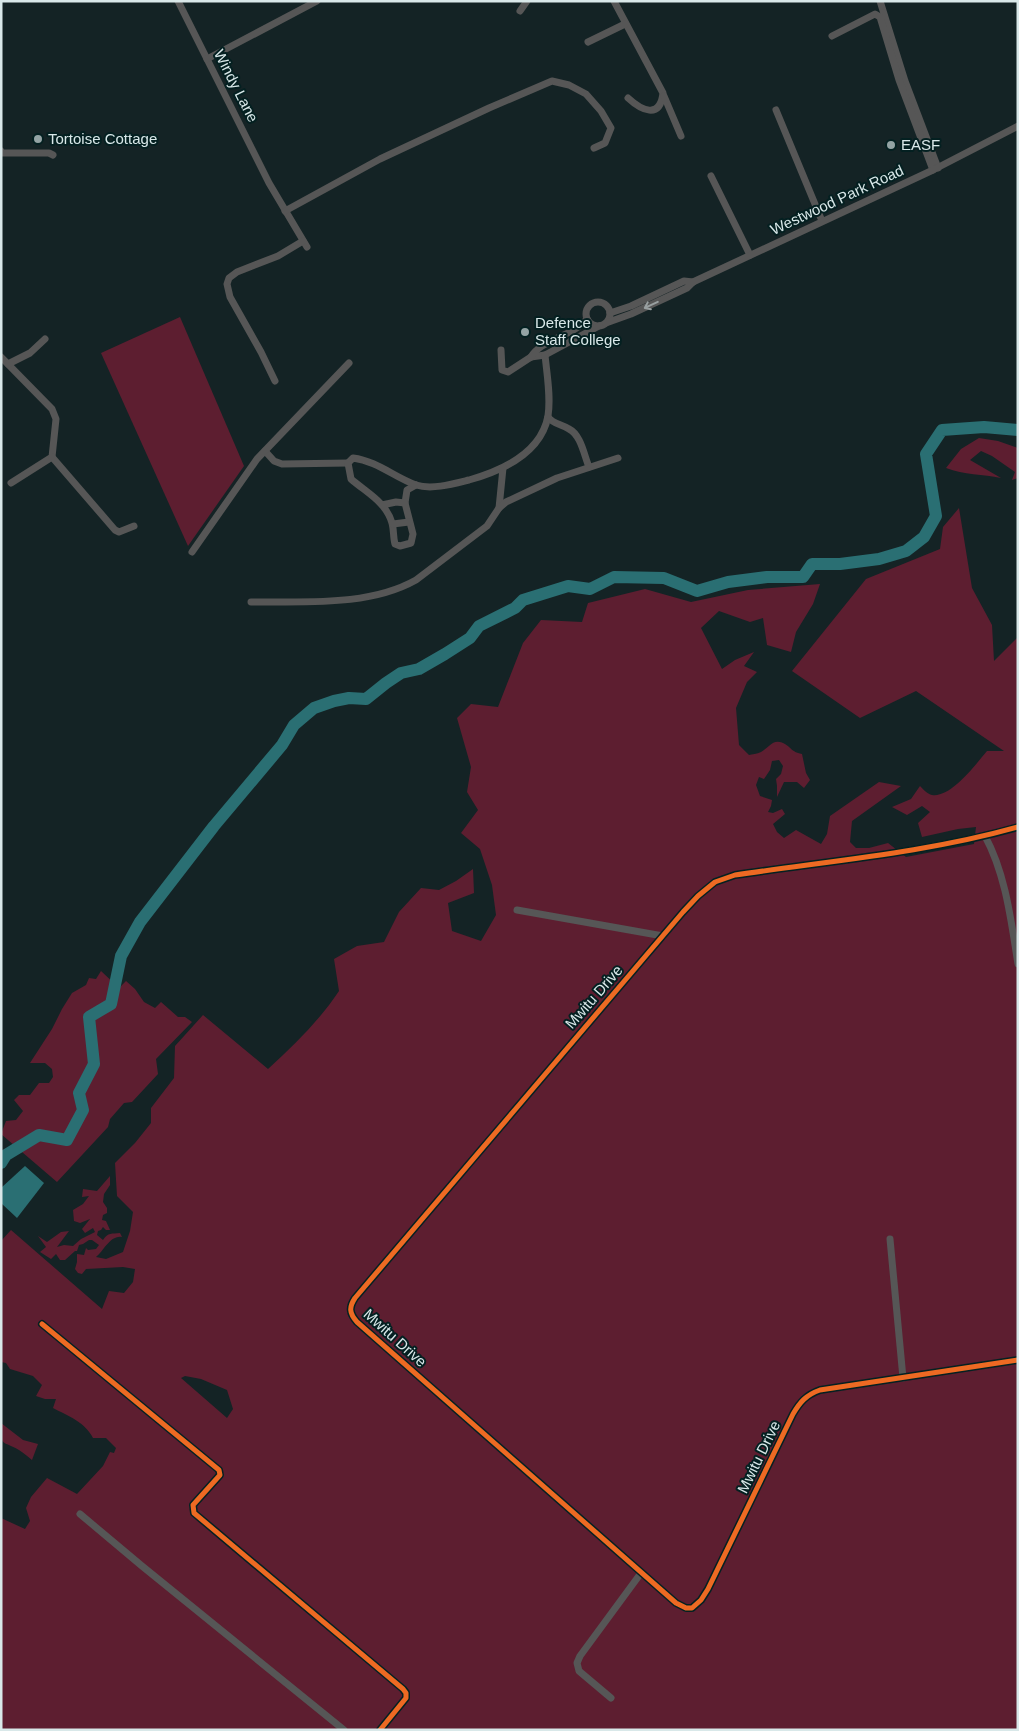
<svg xmlns="http://www.w3.org/2000/svg" width="1019" height="1731" font-family="Helvetica,sans-serif">
<rect width="100%" height="100%" fill="#142325"/>
<g fill="#5d1e30" fill-rule="evenodd">
<path d="M180 317 244 466 188 546 101 353Z"/>
<path d="M979 438 998 441 1018 448V478L1012 480 1015 472 992 456 981 451 970 460 1001 478C983 474 964 475 946 468L961 449Z"/>
<path d="M959 508 972 588 992 625 994 661 1018 637V1730H1V1518L25 1529 30 1521 26 1508 31 1497 47 1478 77 1494 103 1466 110 1452 114 1453 116 1448 106 1438H93C85 1422 68 1416 53 1408L56 1399H45L36 1396 42 1385 33 1376 10 1369 6 1363 1 1362V1241L11 1230 102 1309 109 1291 124 1293 133 1282 135 1269 123 1267 86 1269 82 1274 78 1273 75 1269 77 1262V1254L84 1255 86 1248 88 1250 96 1249 99 1245 92 1240H89L83 1244 79 1245 77 1251H75L65 1260H60L56 1254 51 1259 40 1252 46 1247 38 1236 47 1242 61 1232 69 1231 57 1247 64 1245 73 1246 81 1239 95 1232 93 1228 85 1233 82 1229 90 1219 80 1223 74 1221 73 1210 83 1204 89 1196 82 1197 83 1189 97 1191 110 1176V1185L104 1194 103 1202 107 1208V1213L103 1215 102 1220 106 1221 110 1230H106L103 1227 101 1230 98 1231 97 1235 103 1240C108 1232 112 1234 120 1233L122 1237C110 1235 104 1251 96 1257L106 1259 123 1252 130 1231 133 1212 117 1196 115 1163 135 1143 151 1123V1108L174 1078 175 1046 203 1015 268 1069C295 1044 319 1021 339 991L334 959 357 946 384 942 399 912 421 888 439 890 456 881 473 869 474 893 448 903 452 931 481 941 496 915 492 885 480 849 461 833 478 810 467 792 471 767 457 718 471 704 498 707 523 643 541 620 582 622 588 603 645 589 691 602 748 590 820 584 813 604 796 632 791 652 767 645 763 618 750 622 719 611 701 628 722 669 735 660 754 652 744 666 757 672 747 682 736 708 739 745 749 755C752 754 757 754 761 752 769 748 773 737 785 744 793 749 790 751 802 754L806 773 810 780 804 788 797 782H784L777 797V786L776 779 781 774 783 766 779 760 772 761 770 770 764 779 759 777 756 785 760 796 772 800 771 806 768 812 773 813 782 809 785 814 773 824 777 832 784 838 796 830 821 844 827 834 830 816 879 782 901 786 852 821 850 842 856 848H869L888 843 906 857 974 844 976 827 958 829 922 837 918 823 930 812 922 806 907 815 892 807 911 799 920 786C923 789 927 794 932 795 951 798 976 764 987 751H1004L916 691 860 718 792 671 866 579 940 549 943 527ZM185 1376 201 1379 227 1390 233 1409 227 1418 181 1378Z"/>
<path d="M101 971 119 988 126 981 135 989 144 1002 155 1008 161 1002 178 1017H185L192 1022 156 1059 158 1074 132 1102 124 1103 110 1119 108 1127 57 1182 1 1134 6 1121 16 1120 23 1111 14 1100 19 1095H30L39 1083H49L53 1077 52 1069 45 1063H30L52 1029 62 1009 72 993 86 985 89 978 96 979Z"/>
<path d="M1 1423 23 1440 38 1444 32 1460C28 1457 24 1453 19 1450 2 1440 1 1448 1 1423Z"/>
</g>
<path fill="#2a6f73" d="M25 1166 44 1183 17 1218 1 1203V1188Z"/>
<g fill="none" stroke-linecap="round" stroke-linejoin="round">
<path stroke="#2a6f73" stroke-width="12" d="M1 1163 6 1155 39 1135 67 1140 83 1110 79 1093 94 1064 89 1017 111 1004 121 956 140 922 214 826 282 745 294 725 314 708 334 701 349 698 366 699 386 683 401 673 419 669 445 654 470 638 479 626 515 608 523 600 568 586 590 589 614 577 664 578 697 591 728 582 767 577H803L812 564H840L879 559 906 551 924 537 936 516 926 454 942 430 984 427 1018 430"/>
<g stroke="#565656" stroke-width="7">
<path d="M178 1 269 183 307 247"/>
<path d="M614 1 663 93C660 120 641 110 628 98"/>
<path d="M880 1 905 81 938 168"/>
<path d="M520 11 527 1"/>
<path d="M832 36 875 14 880 17 899 80 933 170"/>
<path d="M588 42 625 24"/>
<path d="M207 59 317 1"/>
<path d="M664 96 681 136"/>
<path d="M776 110 822 221"/>
<path d="M1 151 2 153H49L53 155"/>
<path d="M711 176 750 255"/>
<path d="M285 211 380 159 489 108 552 81 569 85 586 94 601 111 611 128 605 143 594 148"/>
<circle cx="598" cy="314" r="12"/>
<path d="M610 313 631 306 684 281 693 282"/>
<path d="M606 323 631 314 687 288 693 282 933 170 1018 126"/>
<path d="M501 350 502 370 508 372 531 357 545 355 599 326"/>
<path d="M1 357 52 409 56 419 52 457 11 483"/>
<path d="M531 357C540 340 572 337 587 319"/>
<path d="M8 364 30 353 45 339"/>
<path d="M275 381 261 352 230 297 227 284 229 278 237 272 278 256 303 241"/>
<path d="M548 417C553 424 561 424 569 429 581 435 584 455 589 467"/>
<path d="M265 451 274 461 282 464 348 463"/>
<path d="M52 457 115 530 119 532 134 526"/>
<path d="M405 503 407 490 416 485"/>
<path d="M382 505 396 502 405 503 413 534 411 543 400 546 395 544C393 537 394 530 392 523 386 502 367 493 351 479L348 463 353 458C377 461 394 477 416 485 432 490 453 484 469 480 501 471 541 454 548 416 551 397 547 375 545 355"/>
<path d="M499 508 503 468"/>
<path d="M393 524 409 522"/>
<path d="M192 552 257 459 349 363"/>
<path d="M251 602C304 601 368 607 416 580L487 526 499 508 506 502 557 478 618 458"/>
<path d="M1018 827C926 853 829 861 735 875L715 882 698 896 683 912C573 1040 465 1170 355 1298 349 1307 349 1313 357 1322L676 1603 686 1608H692L701 1600 708 1589 793 1414C800 1402 806 1395 820 1390L1018 1360"/>
<path d="M985 836C1006 875 1011 921 1018 964"/>
<path d="M517 910 663 936"/>
<path d="M890 1239 903 1378"/>
<path d="M42 1324 219 1470 220 1475 193 1505 194 1513 403 1689 406 1693V1698L380 1730"/>
<path d="M80 1514 142 1566 344 1730"/>
<path d="M611 1698 579 1671 577 1663 580 1656 641 1573"/>
</g>
<g stroke="#042021" stroke-width="8">
<g id="cycleway">
<path d="M1018 827C926 853 829 861 735 875L715 882 698 896 683 912C573 1040 465 1170 355 1298 349 1307 349 1313 357 1322L676 1603 686 1608H692L701 1600 708 1589 793 1414C800 1402 806 1395 820 1390L1018 1360"/>
<path d="M42 1324 219 1470 220 1475 193 1505 194 1513 403 1689 406 1693V1698L380 1730"/>
</g>
</g>
<use href="#cycleway" stroke="#ed6a23" stroke-width="5"/>
</g>
<defs><path id="oneway-shaft" d="M-6 0H5M1.5-3L5.5 0L1.5 3" fill="none" stroke-width="1.6" stroke-linecap="round" stroke-linejoin="round" transform="scale(1.25)"/></defs>
<use stroke="#989fa0" href="#oneway-shaft" transform="translate(651 305) rotate(155)"/>
<g fill="#94a3a4" stroke="#042021" stroke-width="2">
<circle cx="38" cy="139" r="5"/>
<circle cx="891" cy="145" r="5"/>
<circle cx="525" cy="332" r="5"/>
</g>
<g text-anchor="middle" stroke-width="4" stroke-linejoin="round" paint-order="stroke">
<g font-size="15" fill="#d9e8e9" stroke="#042021">
<text transform="translate(236 86) rotate(63)" y="5">Windy Lane</text>
<text transform="translate(837 200) rotate(-25)" y="5">Westwood Park Road</text>
<text transform="translate(594 997) rotate(-49)" y="5">Mwitu Drive</text>
<text transform="translate(395 1338) rotate(42)" y="5">Mwitu Drive</text>
<text transform="translate(759 1457) rotate(-64)" y="5">Mwitu Drive</text>
</g>
<g font-size="15" fill="#d9e8e9" stroke="#042021" text-anchor="start">
<text x="48" y="144">Tortoise Cottage</text>
<text x="901" y="150">EASF</text>
<text x="535" y="328">Defence<tspan x="535" dy="17">Staff College</tspan></text>
</g>
</g>
<rect width="1019" height="1731" fill="none" stroke="#d9e8e9" stroke-width="5"/>
</svg>
